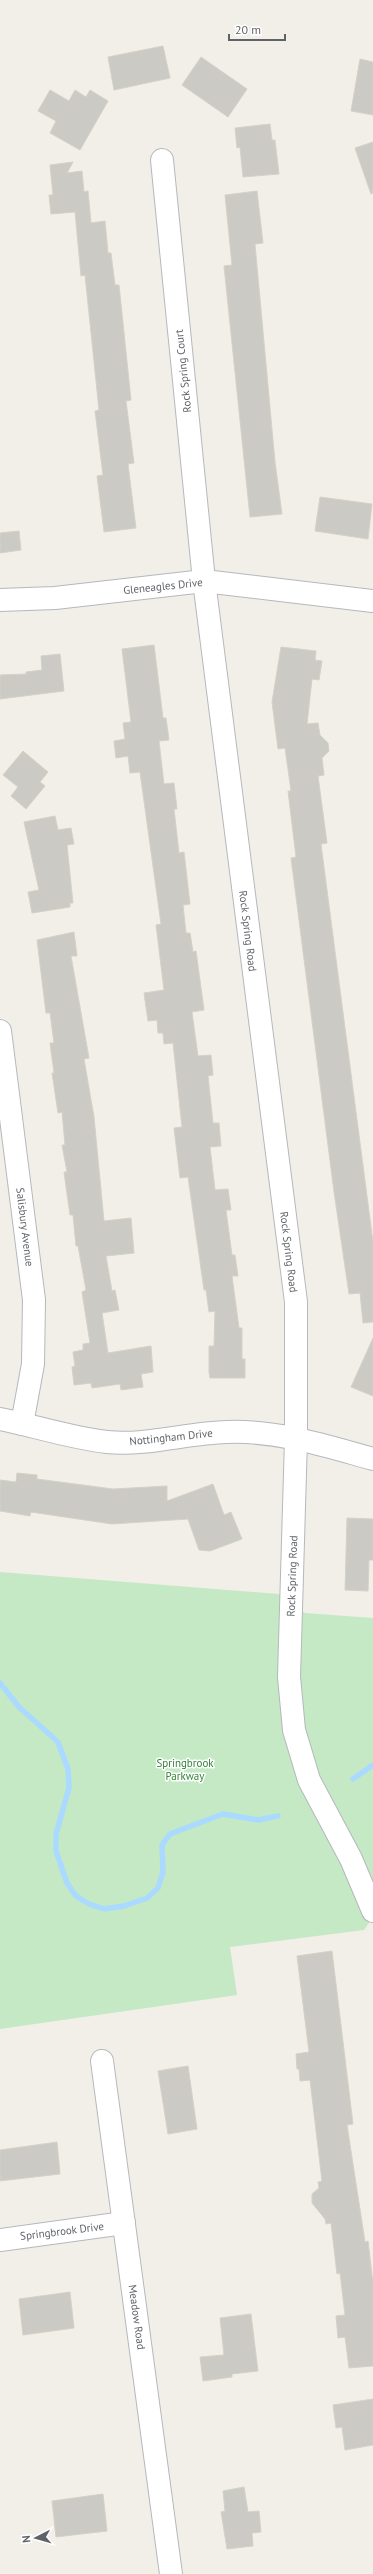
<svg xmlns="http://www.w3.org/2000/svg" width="373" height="2574" font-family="'PT Sans',sans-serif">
<rect width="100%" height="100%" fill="#f1efe8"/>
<path fill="#c5e8c5" d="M0 1572 279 1594 305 1613 373 1618V1917L364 1930 230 1947 237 1995 0 2029Z"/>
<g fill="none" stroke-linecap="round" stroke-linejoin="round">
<g stroke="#aadaff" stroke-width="5.5">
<path d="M0 1683 19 1707 58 1742 68 1769 69 1788 56 1834V1851L67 1883 76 1896 89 1904 104 1909 124 1906 147 1898 158 1888 163 1872 162 1845 170 1834 223 1814 258 1820 278 1816"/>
<path d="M353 1779 373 1765"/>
</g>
</g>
<g fill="#cccac5" stroke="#d6d1c6">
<path d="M163 46 170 78 114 90 108 57Z"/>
<path d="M201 57 247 89 228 117 182 85Z"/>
<path d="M360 59 373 62V115L351 111Z"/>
<path d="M50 90 69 101 75 90 86 97 90 90 108 101 80 150 50 133 56 121 38 111Z"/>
<path d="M270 124 272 140H275L279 174 243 177 240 147 237 148 235 128Z"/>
<path d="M373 142V193L371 194 355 148Z"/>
<path d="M73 162 67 173 82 171 84 192 88 191 91 223 105 221 108 253H111L115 285H119L131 400 126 401 134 463 128 464 136 528 104 532 97 476 103 475 95 411 99 410 85 275 81 276 75 212 51 214 49 195H53L50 165Z"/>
<path d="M257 191 263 243 255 244 275 462 282 514 250 517 224 266 232 265 225 195Z"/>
<path d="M320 497 372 504 368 539 315 531Z"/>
<path d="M19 531 21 550 0 553V533Z"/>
<path d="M154 645 163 718H166L169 740 159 741 164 784 174 783 177 809H174L179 853 184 852 190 904 183 905 186 933H190L193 952 196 951 204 1010 192 1012 198 1056 211 1055 213 1075 208 1076 213 1123H219L221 1146 210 1147 215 1190 228 1189 231 1210H226L232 1255H235L238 1276H232L239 1328H242V1359H245V1378H210L209 1372V1346H214L215 1311 209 1312 206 1290H204L188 1177 180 1178 174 1128 182 1127 173 1043 164 1044 163 1033H158L157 1020 148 1021 144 993 164 990 156 925 161 924 140 772 130 773 128 756 116 758 114 741 125 739 123 723 131 722 122 649Z"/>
<path d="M281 647 316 651 315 660 322 661 319 680 312 679 307 724 318 723 320 735 328 743 329 751 322 758 324 775 318 776 327 843 321 844 373 1242V1322L363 1323 360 1293 349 1294 334 1192 291 858 296 857 288 791H291L285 748 278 749 272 702Z"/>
<path d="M60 654 64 691 0 699V675L26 674V672L42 670 41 656Z"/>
<path d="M23 751 48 772 40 782 45 786 26 809 11 796 18 787 3 775Z"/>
<path d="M55 816 58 830 71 828 74 844 67 845 73 903H70V907L32 913 28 892 39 890 24 822Z"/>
<path d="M74 932 77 956H71L89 1058 84 1059 94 1117 104 1221 131 1218 134 1253 106 1256 112 1291 115 1290 119 1310 102 1313 108 1353 151 1346 153 1372 141 1374 143 1387 121 1390 120 1384 92 1388 91 1383 74 1385 72 1367 75 1366 73 1352 83 1350V1344L90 1343 82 1292 86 1290 78 1246H76L73 1215H70L64 1172H67L62 1145H65L62 1112 58 1113 52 1073H54L50 1043H54L50 1013H46L37 940Z"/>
<path d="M373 1338V1396L351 1387Z"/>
<path d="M17 1473 37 1475V1479L113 1489 167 1486V1501L213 1484 224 1515 231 1512 242 1539 210 1551 199 1550 188 1519 112 1524 31 1512 30 1516 0 1511V1480L16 1482Z"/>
<path d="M347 1518 373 1519V1560H369L368 1591 345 1590Z"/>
<path d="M332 1951 353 2124 347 2125 365 2242 368 2241 373 2283V2366L349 2368 345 2337 338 2338 336 2316 345 2315 340 2273 337 2274 331 2223 326 2224 325 2219 312 2203V2194L319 2188 318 2182 322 2181 310 2080 300 2081 299 2069H297L296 2054 309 2052 297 1956Z"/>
<path d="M188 2066 197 2129 168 2134 158 2071Z"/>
<path d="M57 2142 60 2174 0 2181V2150Z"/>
<path d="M70 2292 74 2328 23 2335 19 2299Z"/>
<path d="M251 2314 258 2371 232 2374V2377L203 2381 200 2357 224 2355 220 2318Z"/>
<path d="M373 2399V2445L345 2450 342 2427 336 2428 333 2405Z"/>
<path d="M244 2487 248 2512 259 2511 261 2532 252 2533 253 2546 227 2549 221 2512 225 2511 223 2491Z"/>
<path d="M103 2494 107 2531 56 2537 52 2501Z"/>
</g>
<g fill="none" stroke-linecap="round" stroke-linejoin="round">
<g stroke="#b5b8bc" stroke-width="24">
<g id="minor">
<path d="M162 160 204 581 296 1302V1439L289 1677 294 1730 309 1780 351 1859 373 1911"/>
<path d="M0 600 55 598 204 581 373 601"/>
<path d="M0 1031 34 1300 33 1364 22 1424"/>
<path d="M0 1419C35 1426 71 1438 107 1442 147 1446 187 1433 227 1432 277 1430 326 1446 373 1459"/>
<path d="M102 2061 171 2574"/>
<path d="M0 2240 124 2223"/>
</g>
</g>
<use href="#minor" stroke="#fff" stroke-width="22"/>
</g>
<g text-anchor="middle" stroke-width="3" stroke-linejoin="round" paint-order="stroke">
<g font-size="11" fill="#5f6368" stroke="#fff">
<text transform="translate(183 371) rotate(-96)" y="4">Rock Spring Court</text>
<text transform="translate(163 586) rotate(-6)" y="4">Gleneagles Drive</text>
<text transform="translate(248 931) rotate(83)" y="4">Rock Spring Road</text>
<text transform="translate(25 1227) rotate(83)" y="4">Salisbury Avenue</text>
<text transform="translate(289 1252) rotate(83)" y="4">Rock Spring Road</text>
<text transform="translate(171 1437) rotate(-6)" y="4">Nottingham Drive</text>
<text transform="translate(292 1576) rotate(-88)" y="4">Rock Spring Road</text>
<text transform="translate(62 2231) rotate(-7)" y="4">Springbrook Drive</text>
<text transform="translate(137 2317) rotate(82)" y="4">Meadow Road</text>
</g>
<g font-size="11" fill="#348238" stroke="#fff">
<text x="185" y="1767">Springbrook<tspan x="185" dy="13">Parkway</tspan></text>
</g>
</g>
<g transform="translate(36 2538) rotate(264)" stroke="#ffffff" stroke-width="3" paint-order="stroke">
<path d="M0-3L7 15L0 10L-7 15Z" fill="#5f6368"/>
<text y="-6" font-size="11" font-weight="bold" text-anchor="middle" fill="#5f6368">N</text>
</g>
<path d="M229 34v6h56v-6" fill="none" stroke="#5f6368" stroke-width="2"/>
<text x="235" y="34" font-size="12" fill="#5f6368" stroke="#ffffff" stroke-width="3" paint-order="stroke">20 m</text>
</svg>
